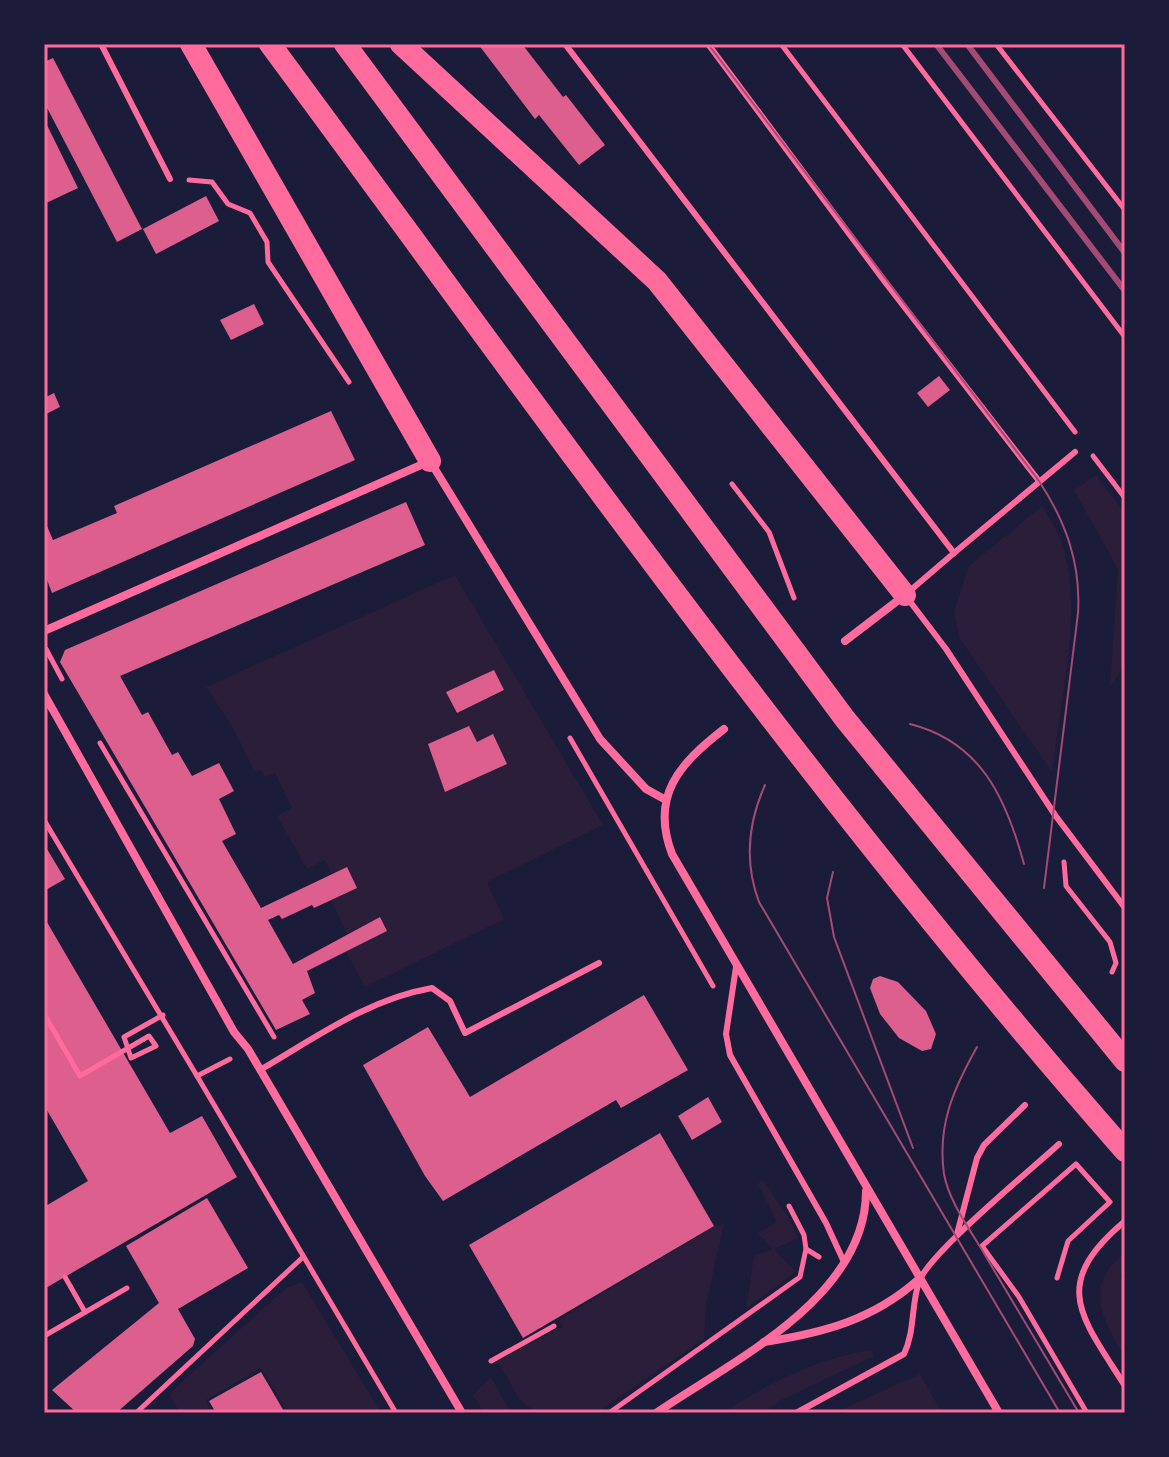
<svg xmlns="http://www.w3.org/2000/svg" width="1169" height="1457" font-family="'Fira Sans Condensed',sans-serif">
<rect width="100%" height="100%" fill="#1b1b3a"/>
<g fill="#2a1e3b" fill-rule="evenodd">
<path d="M1096 475 1125 514V664L1110 688 1118 569 1074 490Z"/>
<path d="M1042 506C1049 518 1058 531 1062 544 1084 610 1060 703 1052 772L960 639 954 612 969 566Z"/>
<path d="M455 575 603 825 487 882 504 919 365 987 346 952 387 932 380 917 347 934 331 900 347 867 332 874 325 860 307 869 277 816 292 808 275 773 265 777 261 770 255 772 233 728 206 687ZM494 671 504 691 457 713 447 692Z"/>
<path d="M762 1179 788 1216 798 1238 774 1249 794 1270 793 1274 746 1309 754 1256 773 1249 758 1233 777 1222 758 1184Z"/>
<path d="M724 1224 706 1304 704 1339 596 1413H535L518 1397 497 1360 563 1327 559 1320 714 1226Z"/>
<path d="M1125 1252V1270L1119 1275 1125 1282V1357C1101 1316 1083 1288 1125 1252Z"/>
<path d="M302 1282 381 1413H288L261 1368 206 1400 213 1413H180L171 1397 172 1391 286 1288Z"/>
<path d="M871 1350 874 1356 779 1401 764 1413H722C770 1383 814 1359 871 1350Z"/>
<path d="M920 1374 942 1413H834Z"/>
<path d="M491 1377 511 1413H484L473 1395Z"/>
</g>
<g fill="#dd5f8e">
<path d="M478 44H522L563 97 566 95 605 145 579 165 539 115 535 119Z"/>
<path d="M53 58 142 229 117 242 44 102V62Z"/>
<path d="M44 119 78 188 44 204Z"/>
<path d="M206 196 219 221 156 254 143 229Z"/>
<path d="M254 304 264 324 231 340 220 320Z"/>
<path d="M939 376 950 390 928 407 917 393Z"/>
<path d="M54 393 60 407 44 415V398Z"/>
<path d="M331 411 355 460 52 593 44 572V519L53 540 117 513 114 506Z"/>
<path d="M406 502 425 545 120 676 142 715 148 712 172 755 178 752 192 776 219 763 234 791 219 799 236 834 222 841 261 908 347 867 357 888 314 908 312 905 282 919 279 915 268 920 293 964 380 917 387 931 307 971 315 993 302 1000 310 1014 276 1030 60 662 65 650Z"/>
<path d="M494 670 504 690 457 713 446 692Z"/>
<path d="M469 726 477 742 493 734 507 764 445 792 428 744Z"/>
<path d="M44 844 65 879 44 891Z"/>
<path d="M44 917 170 1133 202 1116 237 1177 44 1289V1207L88 1181 44 1105Z"/>
<path d="M880 976 898 982 926 1011 936 1034 931 1049 922 1051 899 1038 880 1014 870 988 873 979Z"/>
<path d="M644 995 688 1070 621 1108 616 1100 443 1201 425 1176 363 1065 428 1027 470 1097Z"/>
<path d="M708 1097 722 1122 692 1140 678 1116Z"/>
<path d="M660 1133 714 1226 523 1338 469 1245Z"/>
<path d="M207 1198 248 1268 178 1309 195 1339 193 1346 116 1413H77L52 1390 159 1303 126 1246Z"/>
<path d="M261 1372 285 1413H216L209 1401Z"/>
</g>
<g fill="none" stroke-linecap="round" stroke-linejoin="round">
<g stroke="#ff6b9d" stroke-width="5">
<path d="M781 44 1075 432"/>
<path d="M902 44 1125 337"/>
<path d="M996 44 1125 210"/>
<path d="M189 180 212 182 228 204 250 213 267 242 268 262 349 382"/>
<path d="M1093 456 1125 498"/>
<path d="M732 484 769 532 794 598"/>
<path d="M46 649 62 679"/>
<path d="M570 738 713 986"/>
<path d="M100 743 274 1037"/>
<path d="M44 820 197 1076 230 1059"/>
<path d="M1064 862 1066 886 1110 942 1116 963 1112 972"/>
<path d="M44 1014 80 1076 149 1036 156 1046 131 1058 124 1037 163 1015"/>
<path d="M197 1076 396 1413"/>
<path d="M789 1206 804 1235 806 1249"/>
<path d="M65 1277 85 1312"/>
<path d="M1057 1278 1068 1241 1110 1202 1076 1164 982 1246 1019 1297 1087 1413"/>
<path d="M44 1336 127 1288"/>
<path d="M491 1361 554 1326"/>
<path d="M136 1413 303 1257"/>
<path d="M609 1413 800 1277 806 1249 819 1257"/>
</g>
<g stroke="#ff6b9d" stroke-width="6">
<path d="M101 44 170 179"/>
<path d="M565 44 954 553 905 595 946 649 1055 815 1125 908"/>
<path d="M708 44 885 282 1039 481"/>
<path d="M954 553 1075 452"/>
<path d="M736 967 726 1034 730 1055 826 1223 844 1262"/>
<path d="M260 1070C315 1038 368 999 432 988L450 1001 465 1033 599 963"/>
<path d="M1125 1221C1049 1285 1081 1316 1125 1386"/>
<path d="M957 1234 977 1158 984 1145 1025 1105"/>
<path d="M796 1413 904 1354C915 1331 911 1305 919 1282 927 1255 1032 1169 1059 1144"/>
</g>
<g stroke="#ff6b9d" stroke-width="8">
<path d="M44 631 430 461 600 739 646 789 666 800"/>
<path d="M845 641 905 595"/>
<path d="M44 694 234 1032 248 1049 462 1413"/>
<path d="M724 729C679 764 650 796 672 854L999 1413"/>
<path d="M764 1342C823 1333 873 1320 919 1279"/>
<path d="M656 1413C732 1361 866 1298 866 1191"/>
</g>
<g stroke="#ff6b9d" stroke-width="22">
<path d="M191 44 430 461"/>
<path d="M270 44C547 419 817 801 1125 1151"/>
<path d="M345 44 845 719 1125 1061"/>
<path d="M401 44 657 281 905 595"/>
</g>
<g stroke="#a44b75" stroke-width="2">
<path d="M708 44 1039 481C1066 522 1081 564 1078 613L1044 888"/>
<path d="M910 724C981 742 1006 798 1024 864"/>
<path d="M765 785C748 823 744 862 759 902L1060 1413"/>
<path d="M833 872 827 898 834 937 913 1148"/>
<path d="M977 1047C954 1088 937 1125 944 1174 949 1202 971 1231 985 1255 1016 1308 1048 1360 1079 1413"/>
</g>
<g stroke="#a44b75" stroke-width="6">
<path d="M936 44 1125 291"/>
<path d="M967 44 1125 253"/>
</g>
</g>
<rect width="1169" height="1457" fill="none" stroke="#1b1b3a" stroke-width="92"/>
<rect x="46" y="46" width="1077" height="1365" fill="none" stroke="#ff6b9d" stroke-width="3"/>
</svg>
